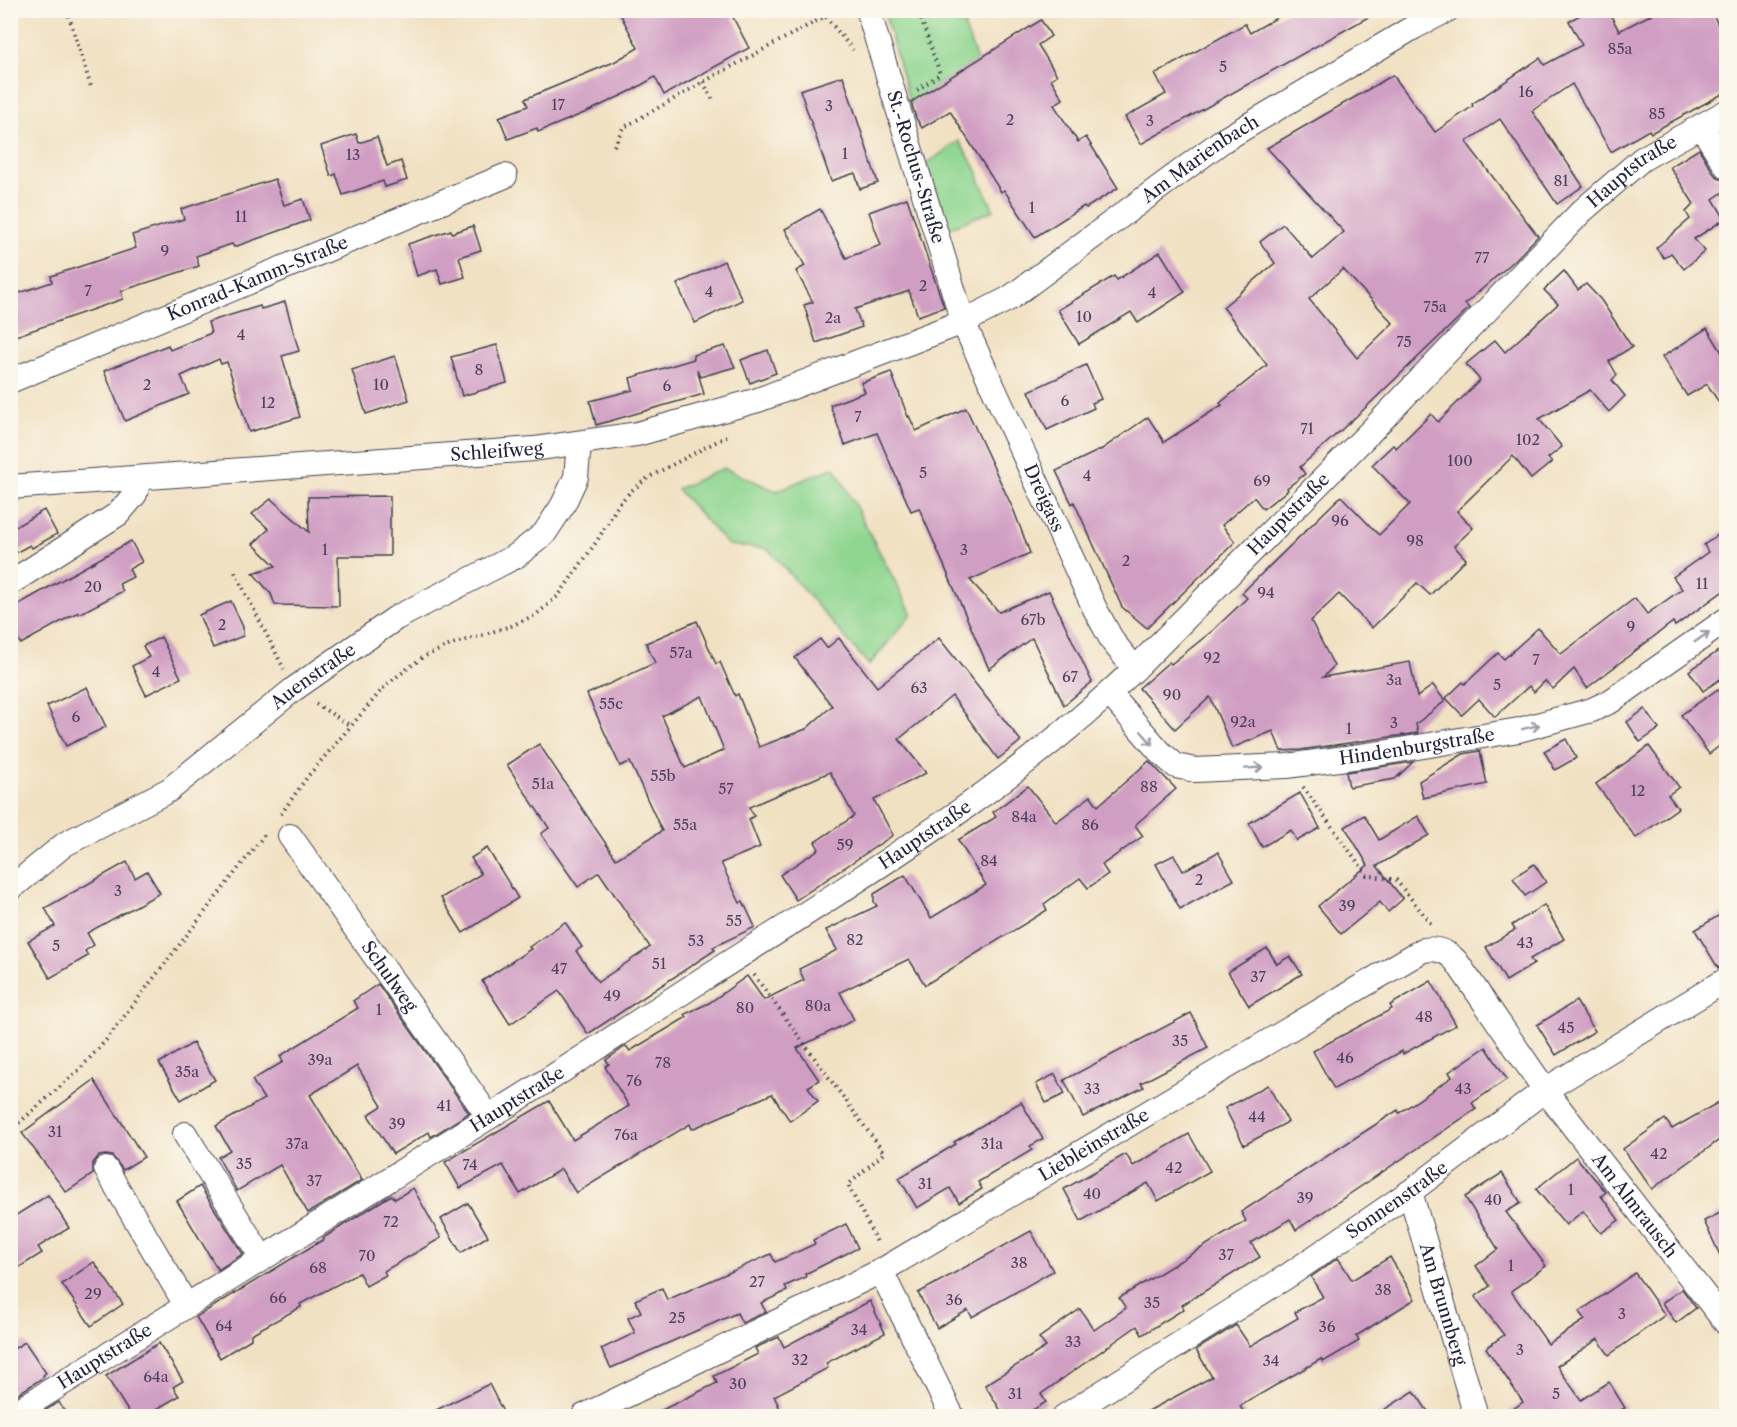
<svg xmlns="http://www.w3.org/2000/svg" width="1737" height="1427" font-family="'Libre Caslon Text',serif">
<rect width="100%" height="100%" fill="#fbf7ec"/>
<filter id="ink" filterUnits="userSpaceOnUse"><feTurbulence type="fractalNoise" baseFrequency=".0167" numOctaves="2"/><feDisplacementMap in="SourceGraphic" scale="12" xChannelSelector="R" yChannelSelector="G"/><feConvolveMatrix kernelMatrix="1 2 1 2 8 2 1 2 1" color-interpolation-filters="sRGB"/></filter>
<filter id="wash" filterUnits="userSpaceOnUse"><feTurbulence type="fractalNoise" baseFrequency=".008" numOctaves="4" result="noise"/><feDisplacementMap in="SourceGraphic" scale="24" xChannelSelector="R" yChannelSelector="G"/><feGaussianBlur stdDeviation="1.35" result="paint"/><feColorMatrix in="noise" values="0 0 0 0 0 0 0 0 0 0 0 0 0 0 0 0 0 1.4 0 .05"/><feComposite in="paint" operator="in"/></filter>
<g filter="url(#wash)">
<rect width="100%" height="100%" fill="#f1e1c3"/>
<g fill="#8fd690" stroke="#587c66" stroke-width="1.5">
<path d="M884 11H959L977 61 910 104Z"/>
<path d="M959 141 978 172 979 179 994 210 946 229 926 164Z"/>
<path d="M835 467 912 614 869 665 768 549 728 545 677 489 724 468 776 491Z"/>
</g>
<g id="blocks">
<g fill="#d09ec3" fill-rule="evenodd">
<path d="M618 10H729L749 48 664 95 655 77 633 90 589 111 538 132 537 128 508 139 499 117 528 106 525 99 614 62 638 48Z"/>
<path d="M1290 10H1381L1141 144 1125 117 1166 94 1155 74 1245 24 1250 33Z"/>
<path d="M1589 10H1608L1619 31 1660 10H1711L1726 41V92L1651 133 1649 130 1611 152 1572 84 1532 111 1583 186 1557 204 1500 119 1466 142 1538 236 1514 261 1465 304 1469 308 1360 413 1300 467 1305 474 1287 488 1288 490 1263 509 1254 497 1222 525 1235 542 1147 628 1122 607 1074 502 1072 504 1056 471 1102 449 1148 417 1164 442 1222 405 1220 403 1267 365 1223 307 1275 263 1260 242 1283 224 1313 259 1344 232 1267 148 1393 75 1435 132 1473 106 1472 104 1540 58 1544 65 1582 45 1569 21ZM1343 269 1393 323 1357 358 1309 299Z"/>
<path d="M1041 20 1051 36 1038 45 1057 75 1051 79 1063 99 1054 105 1078 142 1086 137 1118 188 1086 208 1084 206 1035 237 1004 190 1001 192 950 111 922 128 916 118 911 102Z"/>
<path d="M843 76 878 183 860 189 855 173 831 181 800 90Z"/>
<path d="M356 134 359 143 377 137 387 166 401 161 407 180 385 187 383 181 343 195 336 174 331 176 321 146Z"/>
<path d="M1699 149 1714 174 1720 179 1726 180V190L1713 199 1725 219 1694 239 1705 251 1684 269 1671 253 1664 258 1656 248 1690 219 1686 212 1694 204 1670 167Z"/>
<path d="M275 179 284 205 303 199 310 220 234 247 232 244 196 256 199 266 121 291 123 299 10 338V296L52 282 51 276 136 248 132 235 184 219 181 209Z"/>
<path d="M907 198 944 307 918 316 909 291 855 309 862 327 816 343 804 305 813 302 796 271 805 266 785 229 820 209 846 258 881 245 869 212Z"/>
<path d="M473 226 481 250 459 257 465 277 442 284 437 269 417 276 408 244 451 230 452 233Z"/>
<path d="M1160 252 1185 292 1138 323 1131 312 1079 344 1058 310 1114 276 1117 280Z"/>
<path d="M724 261 742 300 695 323 677 284Z"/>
<path d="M1564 271 1578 290 1586 284 1601 300 1632 347 1609 361 1617 375 1612 380 1625 396 1609 412 1590 390 1539 419 1562 447 1548 458 1552 462 1531 479 1513 456 1457 511 1473 528 1454 546 1466 559 1430 595 1417 583 1372 628 1339 594 1311 621 1334 666 1323 677 1410 662 1417 697 1433 685 1445 701 1416 724 1418 733 1300 750 1281 751 1273 731 1232 748 1210 697 1175 729 1139 688 1169 662 1171 664 1211 632 1247 598 1242 593 1341 496 1379 535 1410 504 1372 465 1393 445 1396 448 1431 414 1438 422 1480 380 1466 364 1495 340 1505 352 1558 304 1544 290Z"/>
<path d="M285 302 299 351 282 356 300 417 249 432 227 362 221 364 219 359 181 376 189 394 125 421 104 371 168 345 170 350 211 333 208 322 260 306 261 309Z"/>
<path d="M1707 328 1726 359V413L1707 384 1687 396 1662 357Z"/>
<path d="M497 345 507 383 462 396 451 357Z"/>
<path d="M725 346 735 367 700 377 697 369 704 394 596 425 590 401 633 390 630 378 694 359 693 355Z"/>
<path d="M768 350 776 373 750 383 741 360Z"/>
<path d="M395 356 409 400 366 414 352 370Z"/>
<path d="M1086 365 1101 399 1092 403 1094 408 1047 430 1029 391Z"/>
<path d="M891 372 908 417 909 416 916 431 966 408 1014 511 1030 553 970 580 999 612 1049 591 1092 682 1064 705 1032 638 989 669 919 508 911 511 877 433 845 445 830 405 865 392 861 383Z"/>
<path d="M390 496V556H338L339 606 275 605 271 594 253 573 276 566 253 544 269 529 252 514 271 499 309 532 308 497Z"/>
<path d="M44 510 57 534 32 548 30 545 10 556V530Z"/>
<path d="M1726 529V589L1675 626 1673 622 1587 688 1574 669 1553 689 1545 681 1534 692 1529 686 1495 717 1479 699 1462 715 1446 698 1463 682 1465 684 1498 653 1504 659 1538 628 1561 654 1635 598 1647 614 1682 589 1673 577 1708 552 1704 545Z"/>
<path d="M131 541 142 562 129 569 133 577 119 584 123 591 79 614 78 612 21 644 10 626V609Z"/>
<path d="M231 601 243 627V636L213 648 199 615Z"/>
<path d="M697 621 716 664 720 662 735 696 738 694 759 747 806 729 832 706 795 658 820 639 827 648 839 638 877 687 939 638 1021 741 998 759 952 696 899 739 926 773 874 800 893 835 796 900 780 875 819 849 815 842 854 816 830 772 749 807 754 816 749 819 760 847 721 863 740 903 743 901 755 927 713 947 715 950 588 1034 559 991 510 1024 482 981 531 949 529 947 565 922 582 947 576 951 598 982 650 947 599 872 578 887 541 834 549 828 507 765 539 744 616 859 662 831 630 762 620 766 587 694 655 663 646 643ZM702 696 724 750 685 768 662 716Z"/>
<path d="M161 637 181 678 146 695 132 666 149 657 143 646Z"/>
<path d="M1726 646V675L1703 691 1689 671Z"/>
<path d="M87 687 106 727 66 746 47 706Z"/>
<path d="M1718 689 1726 701V741L1709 754 1681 715Z"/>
<path d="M1645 709 1659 729 1640 742 1627 722Z"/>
<path d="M1566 739 1576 758 1555 770 1544 751Z"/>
<path d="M1649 746 1679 787 1668 795 1678 808 1636 838 1596 784Z"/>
<path d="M1480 751 1487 784 1423 798 1419 781 1463 754Z"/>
<path d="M1149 761 1176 789 1135 825 1143 836 1102 865 1108 874 1088 888 1080 878 1044 904 1047 910 925 985 909 959 840 992 854 1020 797 1048 819 1080 808 1087 818 1101 790 1121 772 1094 692 1129 690 1124 576 1193 561 1169 520 1194 503 1165 460 1188 445 1162 549 1101 573 1140 629 1106 605 1067 609 1064 606 1060 626 1046 630 1051 687 1017 685 1014 709 1003 747 976 764 1000 804 980 799 969 837 950 826 930 877 906 874 902V894L905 875 931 918 986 885 958 840 996 817 993 812 1028 786 1056 822 1091 796 1098 806Z"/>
<path d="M1413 762 1395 779 1349 787 1346 772Z"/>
<path d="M1300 793 1320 828 1297 841 1291 830 1262 847 1249 823Z"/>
<path d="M1364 815 1379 840 1418 816 1429 835 1377 866 1403 899 1388 912 1380 902 1341 934 1318 906 1368 865 1345 827Z"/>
<path d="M487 848 518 898 463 933 441 898 481 874 471 858Z"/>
<path d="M1218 852 1234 880 1180 909 1156 864 1174 855 1183 871Z"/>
<path d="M127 862 135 878 147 871 160 893 87 933 94 945 85 951 88 956 50 978 28 941 55 926 45 908Z"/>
<path d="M1534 864 1546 882 1525 896 1513 878Z"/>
<path d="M1544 905 1564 939 1530 959 1534 964 1506 981 1486 947 1515 930 1512 925Z"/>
<path d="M1726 911V966L1718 968 1695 930Z"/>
<path d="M1267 948 1277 964 1290 956 1302 974 1249 1006 1228 972Z"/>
<path d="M1431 981 1456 1025 1403 1054 1402 1051 1334 1089 1313 1051 1392 1009 1390 1005Z"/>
<path d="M378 984 469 1113 431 1137 429 1132 393 1154 368 1115 382 1106 357 1066 310 1095 362 1180 308 1213 280 1165 237 1191 218 1157 230 1150 216 1126 264 1099 252 1080 283 1062 280 1056 358 1008 353 1001Z"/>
<path d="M1576 1001 1595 1031 1556 1055 1537 1025Z"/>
<path d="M1191 1013 1208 1048 1141 1083 1144 1087 1083 1117 1064 1080Z"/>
<path d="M193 1043 215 1080 181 1100 159 1063Z"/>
<path d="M1486 1047 1507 1079 1472 1103 1476 1109 1296 1230 1290 1219 1251 1243 1260 1257 1182 1305 1184 1309 1142 1335 1137 1326 1120 1338 1041 1394 1046 1402 1023 1416H1004L985 1385 1046 1347 1039 1338 1080 1309 1094 1330 1126 1308 1119 1298 1246 1221 1241 1212 1398 1110 1399 1113 1452 1077 1449 1072Z"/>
<path d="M1055 1074 1065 1094 1046 1103 1036 1084Z"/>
<path d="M94 1080 144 1157 123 1170 112 1156 106 1155 99 1156 93 1163V1174L66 1192 22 1133Z"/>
<path d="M1268 1085 1288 1122 1244 1145 1225 1108Z"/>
<path d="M1726 1098V1135L1652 1189 1623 1149 1665 1119 1672 1129Z"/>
<path d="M1021 1102 1043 1139 1030 1146 1032 1150 978 1182 982 1189 959 1203 950 1188 917 1208 899 1178 956 1144 954 1142Z"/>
<path d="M1189 1134 1210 1171 1158 1201 1148 1183 1081 1221 1064 1189 1126 1154 1133 1166Z"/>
<path d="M1576 1157 1606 1192 1601 1196 1619 1220 1601 1233 1583 1211 1566 1225 1536 1189Z"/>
<path d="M1502 1173 1521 1203 1506 1212 1546 1266 1511 1291 1548 1344 1585 1320 1579 1312 1635 1273 1665 1315 1609 1355 1598 1339 1557 1366 1581 1400 1609 1382 1625 1408 1611 1416H1503L1523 1402 1486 1348 1504 1335 1475 1297 1490 1286 1476 1266 1498 1249 1465 1197Z"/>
<path d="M200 1186 243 1254 218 1270 177 1201Z"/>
<path d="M413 1188 441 1238 384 1271 386 1275 366 1286 359 1273 300 1304 301 1307 251 1334V1339L220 1358 196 1317 324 1239 323 1238 388 1197 392 1195 395 1199Z"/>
<path d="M48 1195 69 1228 38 1247 42 1253 10 1273V1219Z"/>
<path d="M468 1203 488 1236 461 1253 441 1219Z"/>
<path d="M1726 1210V1268L1704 1221Z"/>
<path d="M846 1224 858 1248 805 1274 806 1277 785 1286 787 1291 761 1303 766 1312 742 1323 737 1313 611 1368 601 1349 635 1333 628 1318 641 1312 635 1300 662 1288 667 1300 771 1254 775 1262 815 1244 813 1240Z"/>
<path d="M1031 1231 1053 1271 972 1317 968 1310 937 1328 918 1293Z"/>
<path d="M1390 1257 1415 1299 1356 1336 1359 1341 1323 1362 1321 1359 1240 1406 1246 1416H1139L1212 1377 1196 1350 1236 1325 1250 1346 1298 1318 1295 1312 1323 1297 1311 1277 1338 1258 1352 1280Z"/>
<path d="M94 1262 123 1304 91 1326 62 1284Z"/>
<path d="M1682 1289 1696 1308 1676 1323 1662 1303Z"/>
<path d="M870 1301 885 1333 826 1363 828 1368 774 1396 780 1409 765 1416H650L717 1383 714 1376 758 1354 755 1348 779 1337 784 1347Z"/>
<path d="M25 1342 46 1373 43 1375 44 1377 15 1396 10 1389V1351Z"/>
<path d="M159 1343 183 1381 173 1387 179 1396 145 1416H131L106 1376Z"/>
<path d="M489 1384 505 1416H424Z"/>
<path d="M1414 1391 1431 1416H1374Z"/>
<path d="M59 1402 67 1416H36Z"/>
</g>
</g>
</g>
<g filter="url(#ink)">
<use href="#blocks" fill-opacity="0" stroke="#413f4f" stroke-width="1.5"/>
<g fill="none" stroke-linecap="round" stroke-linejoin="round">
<g stroke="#413f4f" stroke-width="26">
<g id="minor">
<path id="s1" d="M868 10 963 322 1095 609 1113 642 1135 669"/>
<path d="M1701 126 1726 166"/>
<path id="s2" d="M10 381 505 176"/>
<path id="s3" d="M10 487 534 449 637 434 758 400 963 322 1010 298 1222 141 1414 27 1447 10"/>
<path d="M10 583 118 514 135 494 139 479"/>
<path id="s4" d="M1109 693 1160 752 1176 766 1195 770 1287 766 1382 753 1519 730 1592 710 1611 701 1726 620"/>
<path id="s5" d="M290 836 489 1117"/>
<path id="s6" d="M10 889 65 844 169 790 294 689 396 618 516 556 544 534 563 505 576 477 579 443"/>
<path d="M185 1134 262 1258"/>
<path d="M106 1169 186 1305"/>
<path id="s7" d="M1410 1192 1476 1416"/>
<path d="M881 1271 952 1416"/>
<path id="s8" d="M10 1416C169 1315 330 1218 489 1117 560 1073 630 1027 700 981 850 885 1006 792 1135 669L1371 431 1582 211 1642 159 1726 112"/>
<path id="s9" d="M584 1416 881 1271 1423 950C1436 948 1446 950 1456 961L1545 1090 1726 1323"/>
<path id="s10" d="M1065 1416 1289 1275 1410 1192 1545 1090 1726 980"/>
</g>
</g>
<g stroke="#413f4f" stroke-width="4" stroke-dasharray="1.5 4.5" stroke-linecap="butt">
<path d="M67 10 92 90"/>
<path d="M826 17 853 50"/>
<path d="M703 82 714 102"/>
<path d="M917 90 940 74 918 10"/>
<path d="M614 146 623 128 703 82 837 10"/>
<path d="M235 572 284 669"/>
<path d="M316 704 351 726"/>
<path d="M1303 787 1367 875 1396 880 1432 925"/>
<path d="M281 814 308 776 387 684 423 657 453 644 511 626 537 614 559 595 597 541 618 505 631 491 649 477 729 435"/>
<path d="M754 975 884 1153 848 1185 878 1244"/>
<path d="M10 1131 80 1069 106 1040 265 834"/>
</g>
<use href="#minor" stroke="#fff" stroke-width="24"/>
</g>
<defs><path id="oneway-shaft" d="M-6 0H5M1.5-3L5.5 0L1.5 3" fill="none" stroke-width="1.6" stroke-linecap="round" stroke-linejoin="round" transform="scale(1.5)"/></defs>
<g stroke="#9c9ca7">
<use href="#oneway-shaft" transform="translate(1702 637) rotate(-35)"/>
<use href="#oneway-shaft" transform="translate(1531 727) rotate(-14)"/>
<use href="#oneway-shaft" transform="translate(1147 738) rotate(49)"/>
<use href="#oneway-shaft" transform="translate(1254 768) rotate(-4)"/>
</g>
</g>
<g text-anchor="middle" stroke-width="6" stroke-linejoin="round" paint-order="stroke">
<g font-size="15" fill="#4e415d">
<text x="1620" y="54">85a</text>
<text x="1223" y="72">5</text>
<text x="1526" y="97">16</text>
<text x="558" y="110">17</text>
<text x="829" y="111">3</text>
<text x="1657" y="119">85</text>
<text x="1010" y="125">2</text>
<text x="1150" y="126">3</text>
<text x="845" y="159">1</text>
<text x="353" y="160">13</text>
<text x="1561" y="186">81</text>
<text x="1032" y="213">1</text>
<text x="241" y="222">11</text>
<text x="165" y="256">9</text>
<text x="1482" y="263">77</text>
<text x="923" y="291">2</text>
<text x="88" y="296">7</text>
<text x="709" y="297">4</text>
<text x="1152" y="298">4</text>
<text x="1435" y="312">75a</text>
<text x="1084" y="322">10</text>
<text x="833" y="323">2a</text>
<text x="241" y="340">4</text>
<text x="1404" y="347">75</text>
<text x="479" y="375">8</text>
<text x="147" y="390">2</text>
<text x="381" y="390">10</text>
<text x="667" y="391">6</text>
<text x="1065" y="406">6</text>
<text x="268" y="408">12</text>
<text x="858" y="422">7</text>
<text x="1307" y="434">71</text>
<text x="1528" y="445">102</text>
<text x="1460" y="466">100</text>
<text x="923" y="478">5</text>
<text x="1087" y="481">4</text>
<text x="1262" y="486">69</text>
<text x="1340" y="526">96</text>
<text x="1415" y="546">98</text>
<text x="325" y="555">1</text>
<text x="964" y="555">3</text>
<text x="1126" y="566">2</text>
<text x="1702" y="589">11</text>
<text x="93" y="592">20</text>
<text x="1266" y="598">94</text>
<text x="1033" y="625">67b</text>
<text x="222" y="630">2</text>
<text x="1631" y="632">9</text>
<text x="681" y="658">57a</text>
<text x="1212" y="663">92</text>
<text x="1536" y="665">7</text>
<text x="156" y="677">4</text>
<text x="1070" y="682">67</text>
<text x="1394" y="685">3a</text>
<text x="1497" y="690">5</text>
<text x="919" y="693">63</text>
<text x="1172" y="700">90</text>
<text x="611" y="709">55c</text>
<text x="76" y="722">6</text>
<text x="1243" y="727">92a</text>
<text x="1394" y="728">3</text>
<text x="1349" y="734">1</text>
<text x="663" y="781">55b</text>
<text x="543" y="789">51a</text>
<text x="1149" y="792">88</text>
<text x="726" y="794">57</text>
<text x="1638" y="796">12</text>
<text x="1024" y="822">84a</text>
<text x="685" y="830">55a</text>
<text x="1090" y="830">86</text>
<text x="845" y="850">59</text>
<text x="989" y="866">84</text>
<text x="1199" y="885">2</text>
<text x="118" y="896">3</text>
<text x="1347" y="911">39</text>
<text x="734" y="926">55</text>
<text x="855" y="945">82</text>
<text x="696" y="946">53</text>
<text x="1525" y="948">43</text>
<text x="56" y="951">5</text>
<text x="659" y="969">51</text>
<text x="559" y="974">47</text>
<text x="1258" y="982">37</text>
<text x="612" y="1001">49</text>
<text x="818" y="1011">80a</text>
<text x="745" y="1013">80</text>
<text x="379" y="1015">1</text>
<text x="1424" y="1022">48</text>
<text x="1566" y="1033">45</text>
<text x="1180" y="1046">35</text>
<text x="1345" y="1063">46</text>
<text x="320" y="1065">39a</text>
<text x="663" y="1068">78</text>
<text x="187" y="1077">35a</text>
<text x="634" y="1086">76</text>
<text x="1092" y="1094">33</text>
<text x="1463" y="1094">43</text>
<text x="444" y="1111">41</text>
<text x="1257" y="1122">44</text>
<text x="397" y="1129">39</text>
<text x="55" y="1137">31</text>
<text x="626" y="1140">76a</text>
<text x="297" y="1149">37a</text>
<text x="992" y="1149">31a</text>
<text x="1659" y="1159">42</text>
<text x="244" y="1169">35</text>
<text x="470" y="1170">74</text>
<text x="1174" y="1173">42</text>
<text x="314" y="1186">37</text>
<text x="925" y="1189">31</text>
<text x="1571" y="1195">1</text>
<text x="1092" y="1199">40</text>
<text x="1305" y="1203">39</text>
<text x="1493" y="1205">40</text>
<text x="391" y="1227">72</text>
<text x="1226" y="1260">37</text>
<text x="367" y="1261">70</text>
<text x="1019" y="1268">38</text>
<text x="1511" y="1271">1</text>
<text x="318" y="1273">68</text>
<text x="757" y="1287">27</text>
<text x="1383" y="1295">38</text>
<text x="93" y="1299">29</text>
<text x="278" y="1303">66</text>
<text x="954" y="1305">36</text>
<text x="1152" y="1308">35</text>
<text x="1622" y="1319">3</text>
<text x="677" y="1323">25</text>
<text x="224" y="1331">64</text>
<text x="1327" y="1332">36</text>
<text x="859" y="1335">34</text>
<text x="1073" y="1347">33</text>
<text x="1520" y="1355">3</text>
<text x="800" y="1365">32</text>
<text x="1271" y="1366">34</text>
<text x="156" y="1382">64a</text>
<text x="738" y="1389">30</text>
<text x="1015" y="1399">31</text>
<text x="1556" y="1399">5</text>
</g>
<g font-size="18" fill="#22223b" stroke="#fbf7ec">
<text dy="6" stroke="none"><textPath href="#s3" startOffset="1263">Am Marienbach</textPath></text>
<text dy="6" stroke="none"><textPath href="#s1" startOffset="164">St.-Rochus-Straße</textPath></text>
<text dy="6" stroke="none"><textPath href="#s8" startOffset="2056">Hauptstraße</textPath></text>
<text dy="6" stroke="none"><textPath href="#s2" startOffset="268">Konrad-Kamm-Straße</textPath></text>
<text dy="6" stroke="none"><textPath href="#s3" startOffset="488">Schleifweg</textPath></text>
<text dy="6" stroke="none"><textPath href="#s1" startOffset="520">Dreigass</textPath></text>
<text dy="6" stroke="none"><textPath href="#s8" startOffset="1570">Hauptstraße</textPath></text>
<text dy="6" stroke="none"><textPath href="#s6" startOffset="372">Auenstraße</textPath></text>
<text dy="6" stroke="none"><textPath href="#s4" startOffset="342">Hindenburgstraße</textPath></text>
<text dy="6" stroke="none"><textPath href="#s8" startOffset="1084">Hauptstraße</textPath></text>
<text dy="6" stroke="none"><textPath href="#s5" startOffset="172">Schulweg</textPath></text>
<text dy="6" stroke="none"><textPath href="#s8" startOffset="598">Hauptstraße</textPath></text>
<text dy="6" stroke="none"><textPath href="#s9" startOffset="578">Liebleinstraße</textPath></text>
<text dy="6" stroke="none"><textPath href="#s10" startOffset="396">Sonnenstraße</textPath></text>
<text dy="6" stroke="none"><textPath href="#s9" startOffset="1300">Am Almrausch</textPath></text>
<text dy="6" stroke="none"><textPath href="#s7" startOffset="117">Am Brunnberg</textPath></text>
<text dy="6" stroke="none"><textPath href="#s8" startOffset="112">Hauptstraße</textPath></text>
</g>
</g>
<rect width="1737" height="1427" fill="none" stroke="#fbf7ec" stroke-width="36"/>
</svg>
